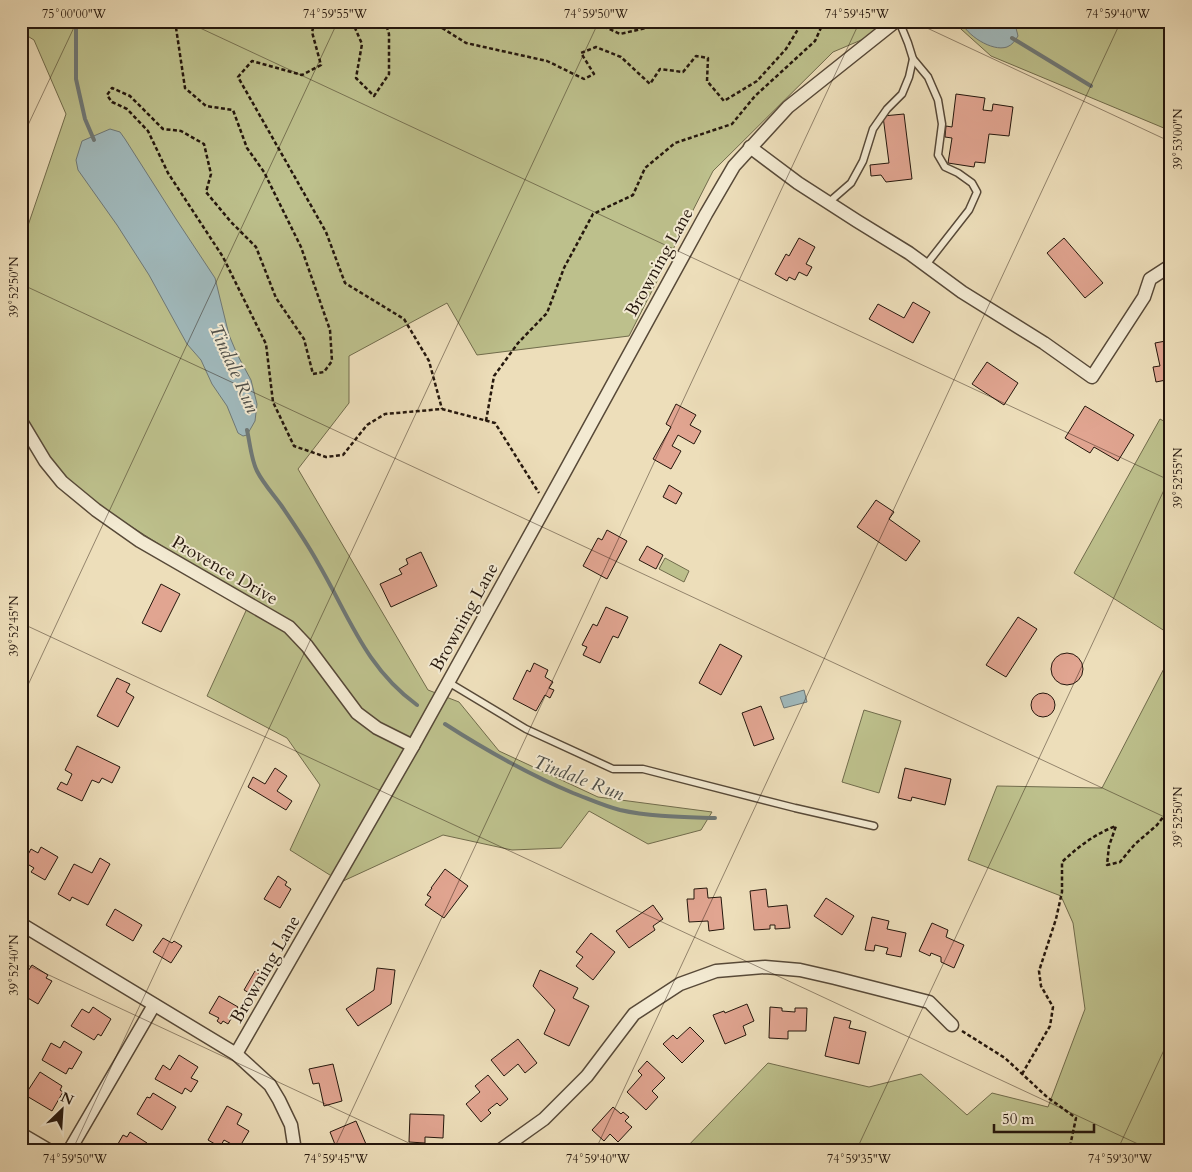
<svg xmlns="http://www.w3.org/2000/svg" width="1192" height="1172" font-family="Cardo,serif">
<rect width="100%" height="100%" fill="#eddeba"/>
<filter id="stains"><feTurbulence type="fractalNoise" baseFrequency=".004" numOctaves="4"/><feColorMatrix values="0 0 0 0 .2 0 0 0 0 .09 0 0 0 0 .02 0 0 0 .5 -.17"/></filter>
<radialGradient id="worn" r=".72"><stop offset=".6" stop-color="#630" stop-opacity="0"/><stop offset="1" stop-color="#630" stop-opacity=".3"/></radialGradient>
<g fill="#bdc08c" stroke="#716c4c">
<path d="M21 21H906L833 52 713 171 629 336 477 355 447 303 349 356V403L298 469 428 690 459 702 499 751 598 797 712 812 701 830 648 844 589 811 561 848 512 850 443 835 341 882 290 850 320 785 287 738 207 696 250 602 55 478 21 405V246L66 114 34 40 21 32Z"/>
<path d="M952 21H1171V131L991 56Z"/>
<path d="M1160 419 1171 425V635L1074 573Z"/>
<path d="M665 558 689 571 684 582 659 569Z"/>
<path d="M1171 655V1151H683L768 1063 869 1087 921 1074 967 1115 992 1093 1048 1107 1085 1009 1073 923 1061 896 968 860 997 786 1102 788Z"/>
<path d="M864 710 901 721 879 793 842 782Z"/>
</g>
<g fill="#a0b9bc" stroke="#6f7876">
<path d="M961 21H1012L1016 28 1018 36C1015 41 1012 45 1007 47 992 52 966 35 961 21Z"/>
<path d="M110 129 120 132 125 139 176 219 215 278 229 335 237 354 251 380 257 404 255 421 247 435 243 436 238 433 227 406 212 384 201 360 187 344 149 275 117 225 78 170 76 160 82 141Z"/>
<path d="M804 690 807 702 784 708 780 697Z"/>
</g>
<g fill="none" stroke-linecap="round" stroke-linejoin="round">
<g stroke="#6f7876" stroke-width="4">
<path d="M76 21V79L85 119 94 140"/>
<path d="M1012 38 1091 86"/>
<path d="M247 430C250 443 251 459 257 471 263 483 273 494 281 505 294 524 307 543 318 563 349 616 365 667 417 705"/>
<path d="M445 724C487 751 528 774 573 793 589 799 604 806 620 810 651 817 684 817 715 818"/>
</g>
</g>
<g fill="#e1a591" stroke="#25170d">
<path d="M956 94 985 98 983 110 992 111 993 104 1013 107 1009 136 989 134 985 163 975 162 974 167 948 163 952 138 945 137 946 126 952 127Z"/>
<path d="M904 114 912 179 886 182 881 175 871 176 870 165 889 163 883 116Z"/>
<path d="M799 238 815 247 806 264 812 267 807 276 799 272 795 280 789 277 787 281 775 274 786 254 789 256Z"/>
<path d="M1064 238 1103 283 1085 298 1047 253Z"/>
<path d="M913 302 930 312 913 343 869 319 878 304 904 318Z"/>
<path d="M1171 340V379L1156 382 1153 367 1160 366 1155 343Z"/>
<path d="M987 362 1018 383 1004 405 972 384Z"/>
<path d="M676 404 696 415 690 425 701 431 694 444 678 435 672 446 681 451 671 469 653 459 671 427 666 424Z"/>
<path d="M1085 406 1134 435 1118 461 1094 447 1090 453 1065 438Z"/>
<path d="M669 485 682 493 676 504 663 497Z"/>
<path d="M876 500 894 512 889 519 920 541 906 561 857 527Z"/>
<path d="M607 530 627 541 607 579 583 566 598 538 602 540Z"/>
<path d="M647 546 663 555 656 569 639 560Z"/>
<path d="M421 552 437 586 391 607 380 584 402 574 399 569 408 564 406 559Z"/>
<path d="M161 584 180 594 161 632 142 623Z"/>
<path d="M606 607 628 617 618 638 613 636 600 663 583 655 587 647 582 645 593 624 597 626Z"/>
<path d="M1018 617 1037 629 1006 677 986 665Z"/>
<path d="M720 644 742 656 721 695 699 683Z"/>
<circle cx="1067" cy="669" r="16"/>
<path d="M534 663 548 670 545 677 553 682 549 688 554 690 550 698 545 695 536 711 513 699 527 670 530 672Z"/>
<path d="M117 678 130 684 126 692 134 697 118 727 97 716Z"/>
<circle cx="1043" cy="705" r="12"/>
<path d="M761 706 774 739 754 746 742 713Z"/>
<path d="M77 746 120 767 112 783 102 778 99 783 92 780 82 801 57 789 61 782 67 785 72 774 65 770Z"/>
<path d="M275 768 287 776 277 791 292 801 286 810 248 787 253 777 265 784Z"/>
<path d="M905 768 951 779 945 805 912 797 911 801 898 798Z"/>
<path d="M41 847 58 857 45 880 31 872 34 868 24 862 31 849 38 853Z"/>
<path d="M100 858 110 864 88 905 72 897 70 901 58 894 74 864 92 873Z"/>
<path d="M445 869 468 886 444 918 425 905 431 897 427 895 432 888H431Z"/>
<path d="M278 876 287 882 285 885 291 889 280 908 264 899Z"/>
<path d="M707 888 708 898 721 897 724 929 709 931 708 921 689 922 687 899H694V889Z"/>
<path d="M766 889 768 907 787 905 790 928 775 929V925H770V929L754 930 750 891Z"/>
<path d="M826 898 854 916 842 935 814 916Z"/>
<path d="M653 905 663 919 653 926 655 930 629 948 616 931Z"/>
<path d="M115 909 142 925 133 941 106 925Z"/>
<path d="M872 917 889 921 887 929 906 933 901 957 886 954 888 948 875 945 874 951 865 950Z"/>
<path d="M932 923 948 930 946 937 964 945 954 968 941 962V957L931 953 930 956 919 951Z"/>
<path d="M591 933 615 952 593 980 576 966 583 957 576 952Z"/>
<path d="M163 938 172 943 174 941 182 946 171 963 153 952Z"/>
<path d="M32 965 48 975 46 978 52 981 38 1004 21 994V982Z"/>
<path d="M377 968 395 970 391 1004 358 1026 346 1009 374 990Z"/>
<path d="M540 970 578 988 573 998 589 1006 569 1046 544 1034 555 1010 533 986Z"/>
<path d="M255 971 266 977 255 996 244 990Z"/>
<path d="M219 996 238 1007 228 1024 223 1021 221 1024 217 1021 219 1018 209 1013Z"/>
<path d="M747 1004 754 1021 743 1026 746 1035 725 1044 713 1015 724 1011 725 1013Z"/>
<path d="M93 1007 111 1019 101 1036 98 1034 94 1040 71 1026 82 1009 89 1013Z"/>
<path d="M770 1007 782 1008V1011L795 1012V1008H807L806 1031H788V1039L769 1038Z"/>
<path d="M834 1017 851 1021 849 1028 866 1032 859 1064 825 1056Z"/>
<path d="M690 1027 704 1041 682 1063 663 1044 673 1035 677 1039Z"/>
<path d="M518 1039 537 1063 525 1073 518 1064 504 1076 491 1060Z"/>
<path d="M64 1041 82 1052 72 1069 69 1068 66 1074 42 1060 51 1043 60 1048Z"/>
<path d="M179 1055 198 1067 191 1078 198 1081 191 1092 185 1088 182 1094 155 1079 163 1065 170 1070Z"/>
<path d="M647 1061 665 1078 652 1091 658 1097 646 1110 627 1092 642 1075 638 1071Z"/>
<path d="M333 1064 342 1101 324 1106 319 1083 313 1084 309 1069Z"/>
<path d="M40 1072 62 1086 60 1090 63 1092 52 1111 25 1095Z"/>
<path d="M488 1075 508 1099 500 1106 497 1103 488 1110 491 1113 481 1122 466 1104 480 1092 475 1086Z"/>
<path d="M153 1093 176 1107 162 1130 137 1114 147 1097 150 1098Z"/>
<path d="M227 1106 242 1114 237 1124 249 1131 239 1148 224 1140 220 1147 208 1140Z"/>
<path d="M613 1107 621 1114 623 1112 629 1117 625 1121 632 1127 618 1142 610 1134 604 1141 592 1130Z"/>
<path d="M410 1114 444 1115 443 1138 425 1137V1143L409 1142Z"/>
<path d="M356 1121 369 1151H343L341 1145 336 1147 330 1132Z"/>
<path d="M130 1132 147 1143 142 1151H114L123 1135 127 1137Z"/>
</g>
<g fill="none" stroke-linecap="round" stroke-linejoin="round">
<g stroke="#574938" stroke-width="9">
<g id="lane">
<path d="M899 21 908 43 913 59 928 77 938 100 942 124 938 155 945 167 958 173 972 183 977 192 969 210 926 265"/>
<path d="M828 203 851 183 863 161 873 129 887 109 902 94 909 77 913 59"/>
<path d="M448 682 526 729 613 769H643L795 808 874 826"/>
</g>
</g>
<g stroke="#574938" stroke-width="15">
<g id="street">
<path d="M750 147 798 183 857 221 909 253 962 292 1044 343 1092 377 1144 297 1150 279 1167 268 1171 269"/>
<path d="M21 421 45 461 62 482 96 510 140 541 289 627 307 646 357 713 377 728 413 746"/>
<path d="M21 924 236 1054 270 1085 279 1100 291 1125 295 1151"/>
<path d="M236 1054 413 746 563 475 706 214 734 166 788 107 896 21"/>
<path d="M21 1134 50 1151"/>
<path d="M69 1151 154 1005"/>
<path d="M499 1151 544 1119 587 1076 634 1014 680 984 716 971 765 967 800 970 835 978 929 1002 952 1025"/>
</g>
</g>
<g stroke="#25170d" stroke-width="2.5" stroke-dasharray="4 2.5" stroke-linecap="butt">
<path d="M175 21 185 88 206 106 233 110 247 148 264 172 301 247 330 330 332 361 324 372 313 374 304 339 276 298 256 247 231 222 206 192 211 174 204 144 181 131 163 129 130 96 112 88 107 95 112 102 127 109 148 131 168 173 223 257 266 344 273 402 294 446 326 457 343 455 367 425 385 414 442 409 495 423 539 493"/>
<path d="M315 21 312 32 321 65 302 75 252 61 238 77 326 232 345 283 404 319 429 361 442 409"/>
<path d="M352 21 362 44 356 78 374 96 389 74V34L385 21"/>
<path d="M431 21 466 43 547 61 584 79 594 74 581 53 596 47 621 57 650 84 660 69 683 72 696 56 708 58 707 81 724 101 757 81 786 49 803 21"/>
<path d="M493 21 499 23 505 21"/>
<path d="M592 21 620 34 650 27 661 21"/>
<path d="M486 421 494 376 518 343 547 313 564 268 593 214 633 195 645 168 675 143 732 124 755 96 815 41 824 21"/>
<path d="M962 1031 1005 1058 1047 1097 1076 1118 1069 1151"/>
<path d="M1022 1074 1050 1026 1053 1007 1041 986 1039 971 1056 919 1062 892V862C1079 846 1095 834 1116 826L1109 846 1107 865 1120 862 1135 844 1157 825 1171 807"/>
</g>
<use href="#lane" stroke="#f3ead2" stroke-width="6"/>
<use href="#street" stroke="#f3ead2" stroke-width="12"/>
</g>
<path fill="none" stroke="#25170d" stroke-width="1" stroke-opacity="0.45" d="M185 21 1171 481M912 21 1171 142M21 140 77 21M21 284 1171 820M21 623 1153 1151M21 700 338 21M21 962 426 1151M72 1151 599 21M333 1151 860 21M595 1151 1121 21M856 1151 1171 475M1117 1151 1171 1035"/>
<g text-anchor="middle" stroke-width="4" stroke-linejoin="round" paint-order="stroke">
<g font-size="18" fill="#25170d" stroke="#f3ead2">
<text transform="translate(659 262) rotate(-61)" y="6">Browning Lane</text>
<text transform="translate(225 570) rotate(30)" y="6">Provence Drive</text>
<text transform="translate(464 617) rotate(-61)" y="6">Browning Lane</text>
<text transform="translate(265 969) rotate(-60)" y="6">Browning Lane</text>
</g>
<g font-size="19" font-style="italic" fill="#50504a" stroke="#f3ead2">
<text transform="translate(235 368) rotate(66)" y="7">Tindale Run</text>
<text transform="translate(579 777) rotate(21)" y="7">Tindale Run</text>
</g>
</g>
<rect width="1192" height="1172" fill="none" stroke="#eddeba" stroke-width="55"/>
<g transform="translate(62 1110) rotate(25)" stroke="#f3ead2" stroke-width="4" paint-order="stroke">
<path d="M0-4L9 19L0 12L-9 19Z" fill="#25170d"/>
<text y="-8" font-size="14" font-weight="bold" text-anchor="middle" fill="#25170d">N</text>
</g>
<path d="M994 1124v8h100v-8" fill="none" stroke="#25170d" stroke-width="2.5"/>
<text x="1002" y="1124" font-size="15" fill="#25170d" stroke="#f3ead2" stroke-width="4" paint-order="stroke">50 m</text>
<rect x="28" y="28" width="1136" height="1116" fill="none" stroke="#25170d" stroke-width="2"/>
<g font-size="12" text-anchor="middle" fill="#25170d">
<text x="74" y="18">75°00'00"W</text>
<text x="335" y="18">74°59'55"W</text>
<text x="596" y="18">74°59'50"W</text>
<text x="857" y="18">74°59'45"W</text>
<text x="1118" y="18">74°59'40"W</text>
<text transform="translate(1178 139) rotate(-90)" y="4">39°53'00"N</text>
<text transform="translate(14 287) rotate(-90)" y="4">39°52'50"N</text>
<text transform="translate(1178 478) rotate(-90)" y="4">39°52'55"N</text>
<text transform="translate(14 626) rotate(-90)" y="4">39°52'45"N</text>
<text transform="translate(1178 817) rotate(-90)" y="4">39°52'50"N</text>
<text transform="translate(14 965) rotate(-90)" y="4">39°52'40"N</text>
<text x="75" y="1163">74°59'50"W</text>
<text x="336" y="1163">74°59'45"W</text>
<text x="598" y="1163">74°59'40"W</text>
<text x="859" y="1163">74°59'35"W</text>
<text x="1120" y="1163">74°59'30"W</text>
</g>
<rect width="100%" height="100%" filter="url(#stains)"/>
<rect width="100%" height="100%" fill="url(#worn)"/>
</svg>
